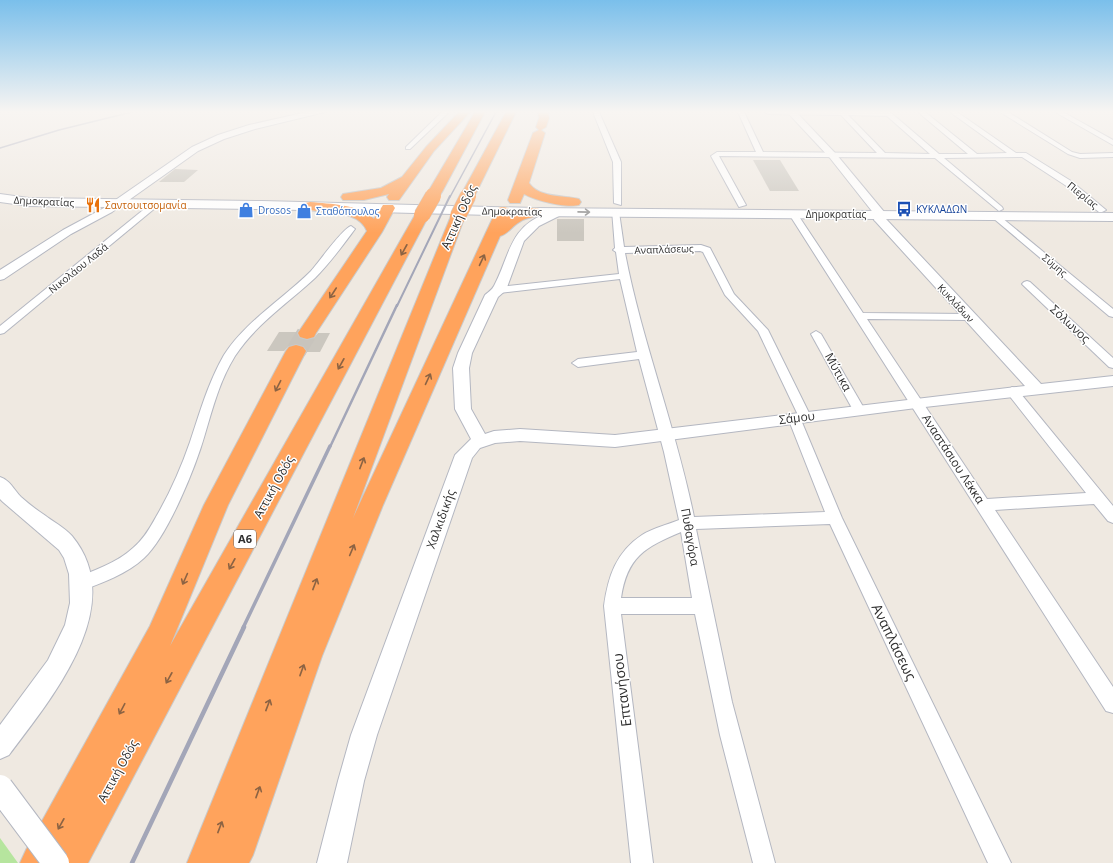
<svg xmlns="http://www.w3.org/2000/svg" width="1113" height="863" font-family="'Open Sans',sans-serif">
<rect width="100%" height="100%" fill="#efe9e1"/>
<path fill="#b6e59e" d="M0 838 18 863H0Z"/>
<g fill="#cbc7bf">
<path d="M753 160H780L799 191H770Z"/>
<path d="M175 169 198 170 184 182H159Z"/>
<rect x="557" y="219" width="27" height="22"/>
<path d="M279 332H297L299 338 307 340 314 338 318 333H330L320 352H307L304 346 296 344 289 346 284 351H267Z"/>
</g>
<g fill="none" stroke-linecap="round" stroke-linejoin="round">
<path stroke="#c8c4bd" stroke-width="20" stroke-dasharray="20 10" stroke-linecap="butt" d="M296 351 307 333"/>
<g stroke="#b4b7c1" stroke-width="2">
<g id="minor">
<path d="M442 112H449L410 149H406V147Z"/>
<path d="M593 112H599L621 162V205L614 203 613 162Z"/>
<path d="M738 112H744L763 152 877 153 841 115 768 114 765 112H890L939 154H968L918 112H925L977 154 1007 153 950 112H957L1016 153H1026L1071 181 1106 210 1102 212H1099L1065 185 1022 157 944 158 1002 207 1003 209 999 211 935 158 719 156 746 205 739 207 711 156 717 152H756ZM848 115 887 116 930 154 885 153Z"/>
<path d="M1000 112H1008L1072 152 1080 154 1113 153V157L1080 158 1068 154Z"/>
<path d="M1055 112H1063L1113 140V145Z"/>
<path d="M153 202 160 204 4 333 0 334V326Z"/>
<path d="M612 210H615L619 212 624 247 701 245 710 248 734 294 768 330 811 417 809 420H801L842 518 1011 863H988L830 524 696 529 732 702 775 863H753L720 735 695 614H621L653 863H631L604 606C608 577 616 552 642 535 653 528 667 525 679 520L664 452 639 359 578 367 572 363 578 359 637 352 620 279 499 293 494 290 499 287 619 274 616 252 613 250 615 248ZM700 251 703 252 725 295 758 331 798 415H790L788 418 825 512 694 517C676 427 642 342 625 253ZM681 532 692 598H621C627 557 645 547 681 532Z"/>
<path d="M793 211 796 212 863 313 968 314 973 317 968 320 867 319 987 499 1086 493 1008 394 1006 391 1012 387 1016 388 1113 506V523L1108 521 1094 504 995 510 1113 687V713L1106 711 789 214Z"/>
<path d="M996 213 1113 309V317L1109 316 993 218V214Z"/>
<path d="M351 226 355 229C343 245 330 263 315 278 288 303 256 324 235 356 220 380 213 407 205 434 196 466 168 536 144 558 127 574 102 583 80 591L74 589 72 584 74 579C94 570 117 563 133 548 143 540 150 528 156 517 170 493 181 468 190 442 200 412 208 383 224 355 246 321 283 299 311 271 319 262 343 228 351 226Z"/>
<path d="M1027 281 1030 282 1113 358V368L1109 367 1024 286 1022 284 1024 282Z"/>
<path d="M816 331 821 334 865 410 863 413H855L853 410 811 334Z"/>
</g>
</g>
<g stroke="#b4b7c1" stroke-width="2">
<g id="tertiary">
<path d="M307 112H325L255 129 224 139 198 151 112 212 71 234 4 279 0 280V270L63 230 104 208 192 147 218 135 249 125Z"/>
<path d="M787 112H796L836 154 885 213 886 219 1041 384 1113 376V386L916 408 615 447 520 441 495 443 480 448 472 458 377 735 364 781 347 863H317L338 781 351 735 455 455 471 439 455 409 453 368 458 353 485 295C488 292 492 290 494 286 510 256 509 226 548 213 554 211 560 208 566 210L567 212 539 226 524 241 506 290 498 297 472 353 469 368 471 409 485 434 494 431 520 429 615 435 1025 386 876 222 874 220 875 215 830 158Z"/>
<path d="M0 477C10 480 14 490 21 497 28 503 35 509 43 514 52 521 64 527 72 536 130 606 50 700 9 755L0 759V725L48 660 65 625 70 603 69 574 64 558 59 550 3 502 0 499Z"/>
</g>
</g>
<g stroke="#b4b7c1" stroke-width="2">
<path id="secondary" d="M0 194 29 198 262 201 534 208 1113 213V221L534 216 262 209 29 206 0 202Z"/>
</g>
<g stroke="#c9c9c9" stroke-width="2">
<g id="motorway">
<path d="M459 112H470L434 151 399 200H389L387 197 389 194 364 200H343L341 197 343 194 381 188 402 177 426 147Z"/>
<path d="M475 112H485L442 192 440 195H430L428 192Z"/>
<path d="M506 112H516L476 193 474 196H464L462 193Z"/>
<path d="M538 112H548L549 118 546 127 541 130 545 133 529 183C539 198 563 195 579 199L581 202 579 205C566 208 536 201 524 194L520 203H510L508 200 533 133 539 130 536 127 539 118Z"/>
<path d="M310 202C331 204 358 204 374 219L383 205H393L395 208 382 232 316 333 314 337 307 339 300 337 298 333 367 231C358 209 325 214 305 209L303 206 305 203Z"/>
<path d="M503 207 508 208 510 211 508 216C517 211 529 206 539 209L541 212C537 218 527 217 521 221 513 225 508 234 500 236L383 505 322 656 253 855 249 863H187L451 216 453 213H463L465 216 353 518 496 211 498 208Z"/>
<path d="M422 211 427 212 429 215 88 863H20L26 850 150 626 204 505 286 351 289 347 296 345 303 347 306 351 228 505 170 646 415 215 417 212Z"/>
</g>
</g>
<use href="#minor" fill="#fff" fill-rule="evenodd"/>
<use href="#tertiary" fill="#fff" fill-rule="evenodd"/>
<use href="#secondary" fill="#fff" fill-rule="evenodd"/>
<use href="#motorway" fill="#ffa35c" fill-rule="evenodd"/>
<g stroke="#a3a6b8" stroke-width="1.5">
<path d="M0 148 59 130 132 112"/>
<path d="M450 197 496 112"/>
</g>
<path stroke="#a3a6b8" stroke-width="2" d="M397 306 450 196"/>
<path stroke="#a3a6b8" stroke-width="2.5" d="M330 447 397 305"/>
<path stroke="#a3a6b8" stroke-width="3.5" d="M243 628 330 446"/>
<path stroke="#a3a6b8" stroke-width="4.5" d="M132 863 244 627"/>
<g stroke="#b4b7c1" stroke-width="28" stroke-linecap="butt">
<path id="tertiary-bridge" d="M0 788 56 863"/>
</g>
<g stroke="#c9c9c9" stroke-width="13" stroke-linecap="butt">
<g id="motorway-bridge-far1">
<path d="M432 197 435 192"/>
<path d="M467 197 469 193"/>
</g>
</g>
<g stroke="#c9c9c9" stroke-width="17" stroke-linecap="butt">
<g id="motorway-bridge">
<path d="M422 215 433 196"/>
<path d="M458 216 468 196"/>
</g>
</g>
<use href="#tertiary-bridge" stroke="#fff" stroke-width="26"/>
<use href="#motorway-bridge-far1" stroke="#ffa35c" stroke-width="12"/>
<use href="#motorway-bridge" stroke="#ffa35c" stroke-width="16"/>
</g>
<defs><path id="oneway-shaft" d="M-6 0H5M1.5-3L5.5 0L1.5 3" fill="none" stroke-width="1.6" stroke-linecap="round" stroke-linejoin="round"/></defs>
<use stroke="#969696" href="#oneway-shaft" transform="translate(584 212) rotate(1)"/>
<g stroke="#8c6343">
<use href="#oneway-shaft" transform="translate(404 250) rotate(119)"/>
<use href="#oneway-shaft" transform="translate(482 260) rotate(-65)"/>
<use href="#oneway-shaft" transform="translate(333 293) rotate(123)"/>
<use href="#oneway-shaft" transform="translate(341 364) rotate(119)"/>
<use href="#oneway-shaft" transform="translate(428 379) rotate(-65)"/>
<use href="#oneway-shaft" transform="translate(278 386) rotate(117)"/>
<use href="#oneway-shaft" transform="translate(362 463) rotate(-69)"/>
<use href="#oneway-shaft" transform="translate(352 550) rotate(-67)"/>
<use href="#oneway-shaft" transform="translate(232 564) rotate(119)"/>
<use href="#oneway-shaft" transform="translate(185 579) rotate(114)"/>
<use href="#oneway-shaft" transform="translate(315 584) rotate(-69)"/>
<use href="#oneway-shaft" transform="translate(302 670) rotate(-70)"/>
<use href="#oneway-shaft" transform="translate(169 678) rotate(119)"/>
<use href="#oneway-shaft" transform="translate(268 705) rotate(-69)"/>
<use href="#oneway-shaft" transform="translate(122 709) rotate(118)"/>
<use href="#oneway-shaft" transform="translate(258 792) rotate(-70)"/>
<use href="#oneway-shaft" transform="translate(61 824) rotate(119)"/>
<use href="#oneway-shaft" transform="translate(220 827) rotate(-69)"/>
</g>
<linearGradient id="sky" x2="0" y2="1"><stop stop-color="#7abfeb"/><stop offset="0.48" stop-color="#f8f5f2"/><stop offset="1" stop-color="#f8f5f2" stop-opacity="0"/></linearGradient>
<rect width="1113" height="233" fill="url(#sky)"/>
<defs>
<g id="restaurant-bare" transform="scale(1.2)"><path d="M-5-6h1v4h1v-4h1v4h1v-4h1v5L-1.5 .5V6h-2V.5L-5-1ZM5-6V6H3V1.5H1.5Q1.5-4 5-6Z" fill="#e8710a" stroke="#fff" stroke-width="2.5" paint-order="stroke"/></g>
<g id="bus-bare" transform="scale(1.2)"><path d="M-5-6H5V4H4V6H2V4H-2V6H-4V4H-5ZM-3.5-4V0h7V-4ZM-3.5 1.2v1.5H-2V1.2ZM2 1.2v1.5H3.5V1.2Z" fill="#1a4fb4" stroke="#fff" stroke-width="2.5" paint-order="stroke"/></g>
<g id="shop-bare" transform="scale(1.2)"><path d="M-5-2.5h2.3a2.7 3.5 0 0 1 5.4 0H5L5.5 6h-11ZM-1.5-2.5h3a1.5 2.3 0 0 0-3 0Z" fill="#3f7fe0" stroke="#fff" stroke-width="2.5" paint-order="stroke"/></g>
</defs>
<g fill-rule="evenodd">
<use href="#restaurant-bare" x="93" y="205"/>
<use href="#bus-bare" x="904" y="209"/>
<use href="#shop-bare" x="246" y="210"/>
<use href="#shop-bare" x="304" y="211"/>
</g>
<g text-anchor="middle" stroke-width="3" stroke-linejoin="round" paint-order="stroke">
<g font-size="10" fill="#2e2e2e" stroke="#fff">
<text transform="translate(1083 195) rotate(39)" y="4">Πιερίας</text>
<text transform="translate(44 201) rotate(3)" y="4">Δημοκρατίας</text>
<text transform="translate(512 211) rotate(1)" y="4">Δημοκρατίας</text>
<text x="836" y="218">Δημοκρατίας</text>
<text transform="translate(664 249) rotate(-2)" y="4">Αναπλάσεως</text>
<text transform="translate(1055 265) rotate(40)" y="4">Σύμης</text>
<text transform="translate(78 268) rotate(-39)" y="4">Νικολάου Λαδά</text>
<text transform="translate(956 303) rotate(47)" y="4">Κυκλάδων</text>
</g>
<g font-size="10" fill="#c56008" stroke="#fff" text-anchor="start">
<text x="105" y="209">Σαντουιτσομανία</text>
</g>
<g font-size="10" fill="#164399" stroke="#fff" text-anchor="start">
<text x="916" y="213">ΚΥΚΛΑΔΩΝ</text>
</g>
<g font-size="10" fill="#366cbe" stroke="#fff" text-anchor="start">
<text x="258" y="214">Drosos</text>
<text x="316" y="215">Σταθόπουλος</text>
</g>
<rect fill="#fff" stroke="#6d6d6d" stroke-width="1" x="234" y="530" width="22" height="18" rx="3"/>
<g font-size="11" font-weight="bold" fill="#2e2e2e">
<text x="245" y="543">Α6</text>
</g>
<g font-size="12" fill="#2e2e2e" stroke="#fff">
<text transform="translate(459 217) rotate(-66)" y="4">Αττική Οδός</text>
<text transform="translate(1070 324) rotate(43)" y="4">Σόλωνος</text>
<text transform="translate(838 372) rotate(61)" y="4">Μύτικα</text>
<text transform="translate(797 418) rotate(-7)" y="4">Σάμου</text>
<text transform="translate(953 459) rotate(57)" y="4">Αναστάσιου Λέκκα</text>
<text transform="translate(274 487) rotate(-61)" y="4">Αττική Οδός</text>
<text transform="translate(441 519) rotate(-70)" y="4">Χαλκιδικής</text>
<text transform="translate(690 537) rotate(80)" y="4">Πυθαγόρα</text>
<text transform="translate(118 771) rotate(-61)" y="4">Αττική Οδός</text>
</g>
<g font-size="14" fill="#2e2e2e" stroke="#fff">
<text transform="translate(894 642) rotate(64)" y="5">Αναπλάσεως</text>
<text transform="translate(622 690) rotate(-97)" y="5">Επτανήσου</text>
</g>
</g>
</svg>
